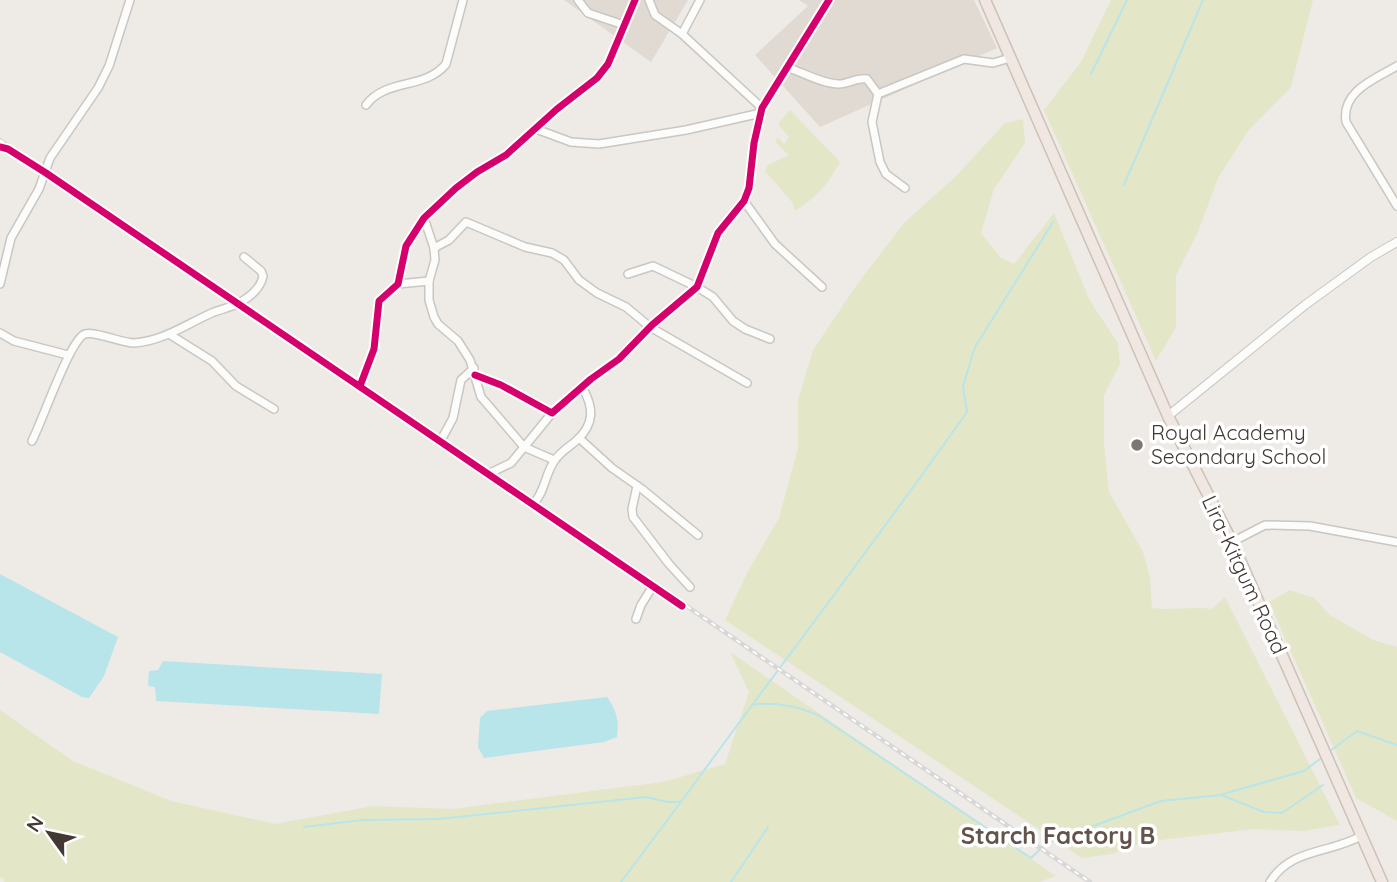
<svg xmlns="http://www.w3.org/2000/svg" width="1397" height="882" font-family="Quicksand,sans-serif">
<rect width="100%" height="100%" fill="#eeeae6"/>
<g fill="#e1dad3">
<path d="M564 0H688L651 62Z"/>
<path d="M799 0H974L997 48 820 127 755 55 808 6Z"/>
</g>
<g fill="#e4e7c7">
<path d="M1111 0H1313L1291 87 1248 131 1218 178 1198 232 1176 275V327L1156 361 1044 110 1081 62Z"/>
<path d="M790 110 840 162C827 185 818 196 795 211L792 202 765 171 768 165 789 155 775 142 778 137 784 144 789 137 778 124Z"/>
<path d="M1023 119 1025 143 994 189 981 233 1001 258 1014 264 1054 213 1090 301 1118 343 1120 364 1104 395V445L1109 492 1143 552 1150 577 1152 608C1173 611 1191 606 1212 609L1225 597 1340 825 1304 831 1254 829 1144 842 1112 854 1082 858 725 620 748 571 779 518 798 448V400L813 350 858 283 904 223 957 175 1005 123Z"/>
<path d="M1290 590 1314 598 1330 615 1373 640 1397 647V821L1356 798 1269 602Z"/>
<path d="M730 652 1056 876 1039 882H4V879L0 877V710L73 761 171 801 275 824 373 806 451 809 663 782 725 764 749 692Z"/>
</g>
<g fill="#b8e5ea">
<path d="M0 574 118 637 104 676 89 698 82 697 0 652Z"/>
<path d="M163 661 382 674 379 714 156 701 155 687 148 686 149 671 158 670Z"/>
<path d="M607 697C617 711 619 721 617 737L604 742 484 758 478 747 480 718 487 711Z"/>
</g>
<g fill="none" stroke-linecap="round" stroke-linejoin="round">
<g stroke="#b8e5ea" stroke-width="2">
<path d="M1091 74 1127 0"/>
<path d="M1124 185 1203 0"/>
<path d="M752 705C775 701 797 706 818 715L1031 858 1047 843 1161 801 1221 795 1264 812 1282 813 1323 785"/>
<path d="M1330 751 1357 731 1397 745"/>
<path d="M1223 794 1304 771 1320 759"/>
<path d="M304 827 363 820 439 819 646 797 668 802H681C776 671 874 544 967 412L963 386 975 347 1053 222"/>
<path d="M621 882 681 802"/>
<path d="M731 882 768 827"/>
</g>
<g stroke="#cac6c2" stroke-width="10">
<g id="minor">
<path d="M578 0 588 13 624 25"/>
<path d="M649 0 655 15 682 34"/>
<path d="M700 0 682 34 762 108"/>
<path d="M1397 66C1375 79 1341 91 1346 122L1397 206"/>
<path d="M789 68C804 73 823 84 839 84 849 84 857 77 867 79L878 94 872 122 880 162 886 174 905 188"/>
<path d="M878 94 964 59 993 63 1010 58"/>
<path d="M366 105C386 78 425 90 446 64L463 0"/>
<path d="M536 129 571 142 599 144 686 130 761 113"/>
<path d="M0 147 8 149 46 173 682 606"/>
<path d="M744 201 775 244 822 287"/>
<path d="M424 218 434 248 435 260 429 281V300L434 317 438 324 458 341 470 360 481 397 488 405 524 447 554 460"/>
<path d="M434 248 449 240 466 222 525 247 552 253 564 260 579 280 597 293 626 307 650 327 747 383"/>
<path d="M628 274 653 266 697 287 713 297 733 321 745 329 770 339"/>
<path d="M0 284 11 238 39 189 50 158 98 88 109 66 130 0"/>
<path d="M398 284 429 281"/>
<path d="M0 333 14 341 68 355"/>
<path d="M169 334 212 361 236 386 274 409"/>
<path d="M475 375 501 385 552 413 591 379 619 359 652 325 697 287 718 233 744 201 749 188 754 143 762 108 829 0"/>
<path d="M360 386 374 349 379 301 398 284 406 246 424 218 456 188 477 172 506 155 557 109 597 78 608 64 635 0"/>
<path d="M579 438 612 468 642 489 698 535"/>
<path d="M32 441C43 419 68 346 83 335 91 329 121 343 134 343 164 341 188 323 214 312 222 309 232 307 239 303 250 297 261 288 263 276L261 271 244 257"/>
<path d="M440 442 453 418 461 380 474 368"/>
<path d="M488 474 511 463 552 413"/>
<path d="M637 486 632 509 633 517 669 564 690 587"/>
<path d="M533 504C545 493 545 473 555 460 560 452 569 447 576 441 595 424 594 407 582 387"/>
<path d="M1232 542 1265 525 1310 526 1397 542"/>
<path d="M636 619 641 605 653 586"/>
<path d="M1270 882C1291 848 1329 854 1361 836"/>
</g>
</g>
<g stroke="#cac6c2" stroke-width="10">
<path id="tertiary" d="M1168 416 1305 305 1371 257 1397 242"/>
</g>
<g stroke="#cfc0b4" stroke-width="13">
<path id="primary" d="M985 0 1168 416 1232 542 1382 882"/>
</g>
<use href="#minor" stroke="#fcfcfb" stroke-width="7"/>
<use href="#tertiary" stroke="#fcfcfb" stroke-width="8"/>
<use href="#primary" stroke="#f0e7e2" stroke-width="10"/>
<g stroke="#d8d7d7" stroke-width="4.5">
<path id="rail" d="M0 140 324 361 362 384 1090 882"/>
</g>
<use href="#rail" stroke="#fff" stroke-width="2" stroke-dasharray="5" stroke-linecap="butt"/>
<g stroke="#fff" stroke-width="11">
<g id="cycleway">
<path d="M0 147 8 149 46 173 682 606"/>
<path d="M475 375 501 385 552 413 591 379 619 359 652 325 697 287 718 233 744 201 749 188 754 143 762 108 829 0"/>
<path d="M360 386 374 349 379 301 398 284 406 246 424 218 456 188 477 172 506 155 557 109 597 78 608 64 635 0"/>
</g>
</g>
<use href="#cycleway" stroke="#d6006c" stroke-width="7"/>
</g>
<circle fill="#7e7672" stroke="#fff" stroke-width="2.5" cx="1137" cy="445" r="7"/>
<g text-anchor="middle" stroke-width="7" stroke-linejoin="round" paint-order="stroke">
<g font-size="21" fill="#423834" stroke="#fff" text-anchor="start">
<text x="1151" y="440">Royal Academy<tspan x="1151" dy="24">Secondary School</tspan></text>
</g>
<g font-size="21" fill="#423834" stroke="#fff">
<text transform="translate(1244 575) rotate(65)" y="7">Lira-Kitgum Road</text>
</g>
<g font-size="24" font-weight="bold" fill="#64534b" stroke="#fff">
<text x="1058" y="844">Starch Factory B</text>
</g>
</g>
<g transform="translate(49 833) rotate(303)" stroke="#ffffff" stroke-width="5" paint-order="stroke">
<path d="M0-5L12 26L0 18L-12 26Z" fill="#423834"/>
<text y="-10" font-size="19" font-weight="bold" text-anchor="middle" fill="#423834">N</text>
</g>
</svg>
